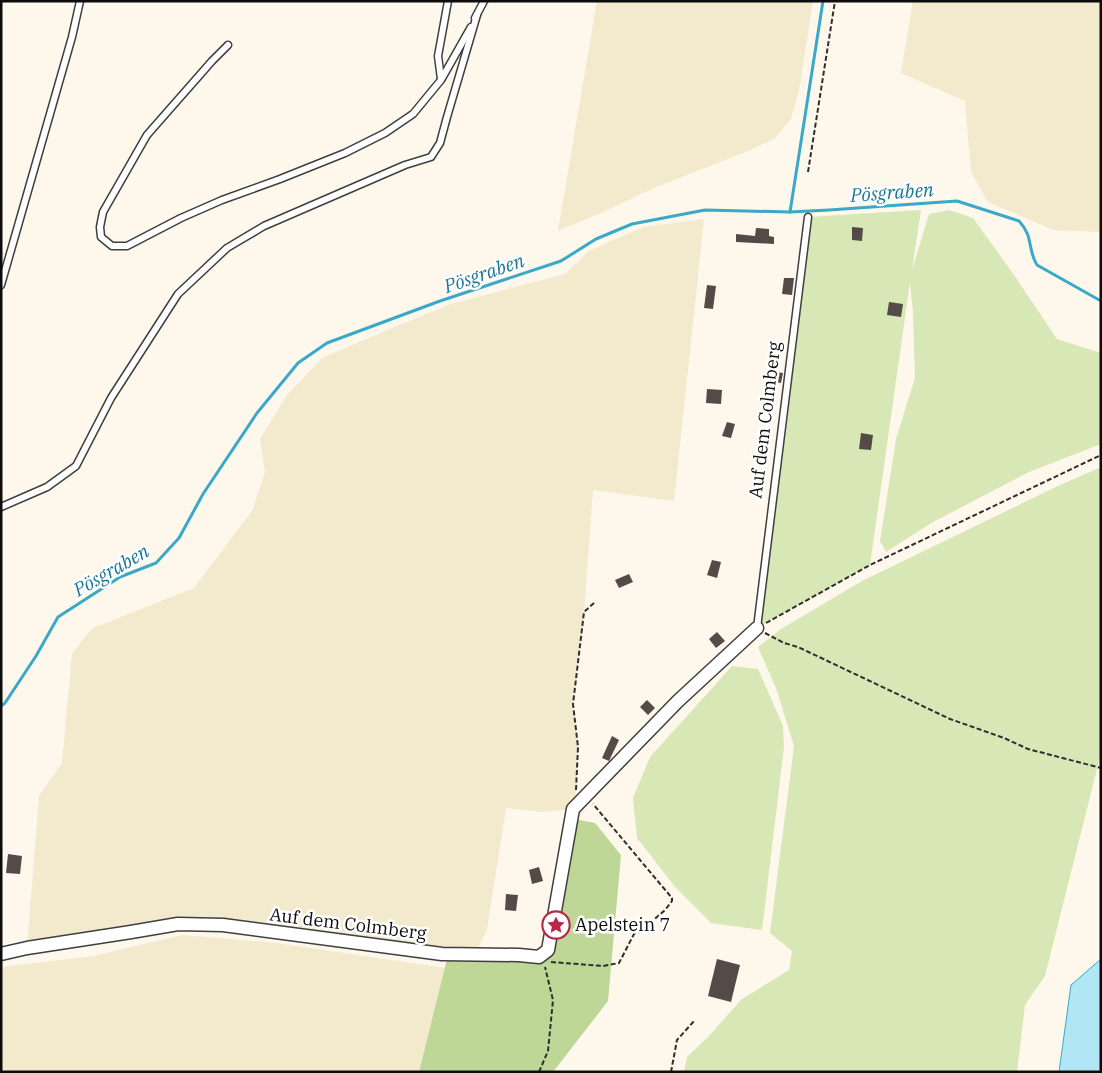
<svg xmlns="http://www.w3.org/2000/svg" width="1102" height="1073" font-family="'IBM Plex Serif',serif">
<rect width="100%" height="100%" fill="#fef7eb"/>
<g fill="#f3e9cc">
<path d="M597 1H813L799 91 791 119 775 138 748 151 656 187 603 212 558 231Z"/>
<path d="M913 1H1101V232L1053 230 988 202 971 172 965 101 901 73Z"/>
<path d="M704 219 674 501 593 490 584 612 573 704 578 747 577 785 573 809 541 812 506 808 487 929 475 954 178 924 27 948 39 796 62 763 72 654 91 629 194 588 252 511 265 472 260 439 287 395 322 358 385 331 451 304 565 274 589 251 643 227Z"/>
<path d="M182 935 277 943 445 968 419 1072H1V967L94 956Z"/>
</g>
<g fill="#d8e7b6">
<path d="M921 210 912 270 929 214 949 210 973 218 1014 275 1057 339 1101 353V444L1029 472 933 522 886 552 880 541 896 439 915 378 913 312 910 282 870 565 757 628 808 217Z"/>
<path d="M1101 467V753L1045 976 1025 1005 1017 1072H684L687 1057 709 1036 742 999 789 970 792 951 770 933 794 746 776 688 758 647 781 629 862 581 1058 486Z"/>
<path d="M732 666 758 669 783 726 784 747 762 930 711 923 676 888 637 838 633 798 650 757Z"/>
</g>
<path fill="#bed796" d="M574 819 595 823 621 855 608 1001 553 1072H419L447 959 549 949Z"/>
<path fill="#b1e6f4" stroke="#3aa8c9" d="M1101 959V1072H1059L1071 985Z"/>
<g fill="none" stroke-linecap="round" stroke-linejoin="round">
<g stroke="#3aa8c9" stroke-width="3">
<path d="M790 212 823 1"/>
<path d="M1 706 5 703 36 656 58 617 120 577 156 563 179 538 203 494 257 413 298 363 327 343 440 301 561 261 596 239 632 224 705 210 790 212 829 210 957 201 1019 221C1034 237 1027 249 1037 265L1101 301"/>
</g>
</g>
<g fill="#544b48">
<path d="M852 227 863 228 862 241 852 240Z"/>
<path d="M756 228 769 229V236L774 237V244L736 242V234L755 236Z"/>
<path d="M784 278H794L792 295 782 294Z"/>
<path d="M707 285 716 286 713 309 704 308Z"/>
<path d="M889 302 903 304 901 317 887 315Z"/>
<path d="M768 371 783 373 781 383 766 381Z"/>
<path d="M707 389 722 390 721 404 706 403Z"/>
<path d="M727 422 735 424 731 438 722 436Z"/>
<path d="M861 433 873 435 871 450 859 449Z"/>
<path d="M712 560 721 562 717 578 707 575Z"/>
<path d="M629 574 633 582 619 588 615 580Z"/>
<path d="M717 632 725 641 716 648 709 639Z"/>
<path d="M647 700 655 708 648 715 640 707Z"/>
<path d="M612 736 619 740 609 761 602 758Z"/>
<path d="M8 854 22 856 20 874 6 873Z"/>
<path d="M539 867 543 881 532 884 529 870Z"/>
<path d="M506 894 518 895 516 911 505 910Z"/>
<path d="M717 959 740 965 731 1002 708 996Z"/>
</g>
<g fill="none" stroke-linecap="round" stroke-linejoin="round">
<g stroke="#3f3f3f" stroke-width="9">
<g id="lane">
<path d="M475 18 484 1"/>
<path d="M228 45 212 61 147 135 103 212 100 227 101 237 112 246H127L181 218 222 200 280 179 345 153 385 133 413 114 441 80 471 27"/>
<path d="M441 79 438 56 448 1"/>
<path d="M1 285 72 37 80 1"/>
<path d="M1 507 47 487 76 466 111 398 178 294 227 248 264 226 405 165 431 157 440 143 447 117 477 15"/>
<path d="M757 628 808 217"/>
</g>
</g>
<g stroke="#3f3f3f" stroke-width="15">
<path id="street" d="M1 954 27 948 131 932 178 924 223 925 442 954 519 955 539 957 548 950 573 809 678 701 757 628"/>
</g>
<g stroke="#2e2e2e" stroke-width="2" stroke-dasharray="5 2.5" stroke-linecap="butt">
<path d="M808 172 835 1"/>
<path d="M766 623 870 565 1101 455"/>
<path d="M765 633 784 643 798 647 950 719 1004 738 1028 749 1101 768"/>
<path d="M576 790 578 747 573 704 584 612 594 603"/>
<path d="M551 962 603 966 619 963 634 934 641 931 665 910 672 901V898L593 804"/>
<path d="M539 1072 548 1051 553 1000 545 967"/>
<path d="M671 1072 677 1040 695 1020"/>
</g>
<use href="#lane" stroke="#fff" stroke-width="6"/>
<use href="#street" stroke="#fff" stroke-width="12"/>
</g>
<defs>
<g id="sight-ring" transform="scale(1.4375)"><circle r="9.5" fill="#fff" stroke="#b72847" stroke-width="1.5"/><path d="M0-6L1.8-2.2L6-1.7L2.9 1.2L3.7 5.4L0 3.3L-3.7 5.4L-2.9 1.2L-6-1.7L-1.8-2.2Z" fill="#b72847"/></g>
</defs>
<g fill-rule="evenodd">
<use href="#sight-ring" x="556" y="925"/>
</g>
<g text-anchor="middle" stroke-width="5" stroke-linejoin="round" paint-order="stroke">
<g font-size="18" fill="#0c0c0c" stroke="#fff">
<text transform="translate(765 420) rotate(-83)" y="6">Auf dem Colmberg</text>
<text transform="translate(348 924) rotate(7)" y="6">Auf dem Colmberg</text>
</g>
<g font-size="18" fill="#0c0c0c" stroke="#fff" text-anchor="start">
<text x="575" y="931">Apelstein 7</text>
</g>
<g font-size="19" font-style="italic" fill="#197799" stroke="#fff">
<text transform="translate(892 192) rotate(-4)" y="7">Pösgraben</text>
<text transform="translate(484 273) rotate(-19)" y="7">Pösgraben</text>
<text transform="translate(111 570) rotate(-30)" y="7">Pösgraben</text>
</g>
</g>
<rect width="1102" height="1073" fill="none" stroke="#0c0c0c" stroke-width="5"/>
</svg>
